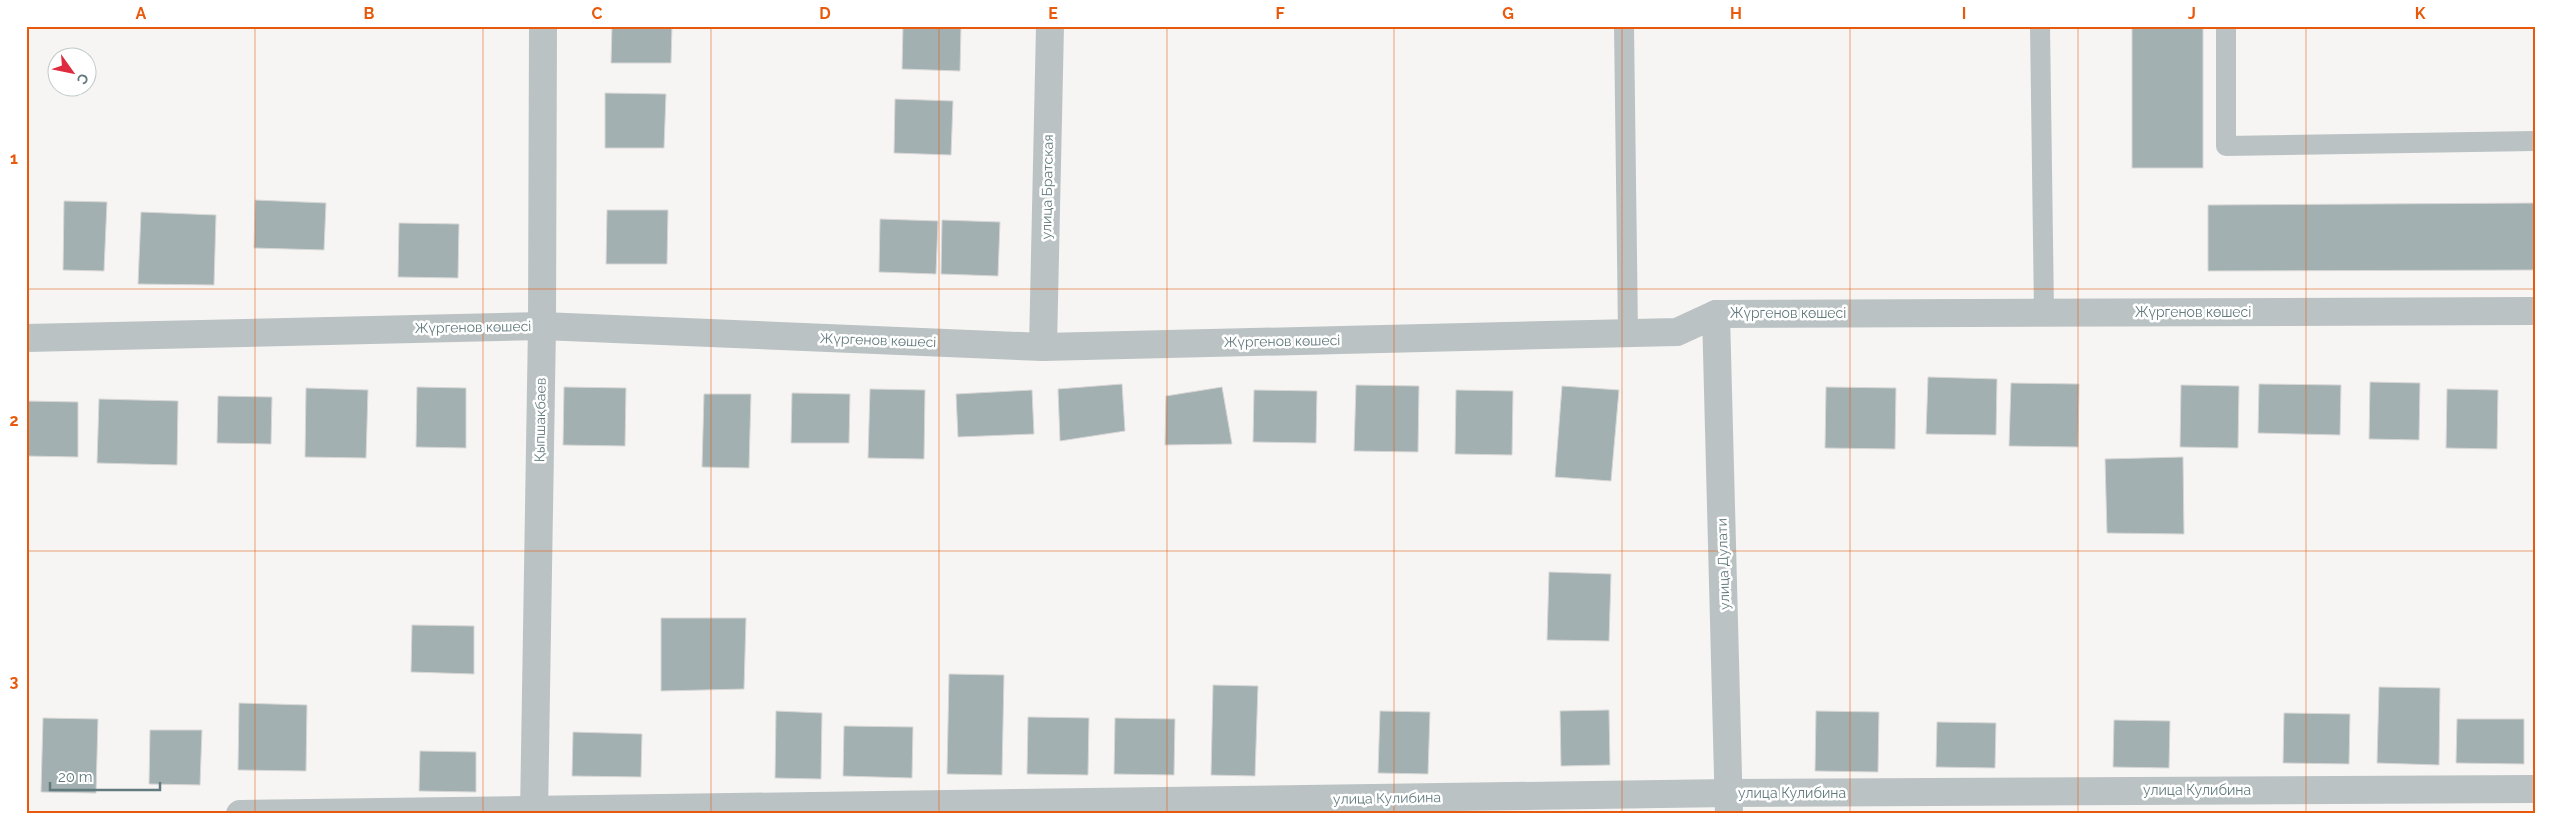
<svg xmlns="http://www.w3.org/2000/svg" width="2561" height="840" font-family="Raleway,sans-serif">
<rect width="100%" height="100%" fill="#f6f5f3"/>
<g fill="#a2b0b1" stroke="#d8d7d6">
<path d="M612 26H672L671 63H611Z"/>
<path d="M903 26H961L960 71 902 69Z"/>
<rect x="2132" y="26" width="71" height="142"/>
<path d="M605 93 666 94 664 148H605Z"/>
<path d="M895 99 953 101 951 155 894 153Z"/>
<path d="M255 200 326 203 324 250 254 248Z"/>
<path d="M64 201 107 202 104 271 63 270Z"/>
<path d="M2535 203V270L2208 271V205Z"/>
<path d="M607 210H668L667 264H606Z"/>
<path d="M141 212 216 215 214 285 138 284Z"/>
<path d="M880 219 938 221 936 274 879 272Z"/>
<path d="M942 220 1000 222 998 276 941 274Z"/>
<path d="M399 223 459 224 458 278 398 277Z"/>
<path d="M1928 377 1997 379 1996 435 1926 434Z"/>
<path d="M2370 382 2420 383 2419 440 2369 439Z"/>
<path d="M2011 383 2079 384 2078 447 2009 446Z"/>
<path d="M1122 384 1125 431 1060 441 1058 389Z"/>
<path d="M2259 384 2341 385 2340 435 2258 433Z"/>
<path d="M1356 385 1419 386 1418 452 1354 451Z"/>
<path d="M2181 385 2239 386 2238 448 2180 447Z"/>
<path d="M1562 386 1619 390 1611 481 1555 477Z"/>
<path d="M417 387 466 388V448L416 447Z"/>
<path d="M564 387 626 388 625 446 563 445Z"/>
<path d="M1222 387 1232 444 1165 445 1166 396Z"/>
<path d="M1826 387 1896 388 1895 449 1825 448Z"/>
<path d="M306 388 368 390 366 458 305 457Z"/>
<path d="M870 389 925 390 924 459 868 458Z"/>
<path d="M2447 389 2498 390 2497 449 2446 448Z"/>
<path d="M1032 390 1034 434 958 437 956 394Z"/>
<path d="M1254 390 1317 391 1316 443 1253 442Z"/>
<path d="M1456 390 1513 391 1512 455 1455 454Z"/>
<path d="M792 393 850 394 849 443H791Z"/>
<path d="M704 394H751L749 468 702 467Z"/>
<path d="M218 396 272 397 271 444 217 443Z"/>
<path d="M99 399 178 401 177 465 97 463Z"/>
<path d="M26 401 78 402V457L26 456Z"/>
<path d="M2183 457 2184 534 2107 533 2105 459Z"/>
<path d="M1549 572 1611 574 1609 641 1547 640Z"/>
<path d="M661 618H746L744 689 661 691Z"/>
<path d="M412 625 474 626V674L411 672Z"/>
<path d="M949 674 1004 675 1002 775 947 774Z"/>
<path d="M1213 685 1258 686 1255 776 1211 775Z"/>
<path d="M2379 687 2440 688 2439 765 2377 763Z"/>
<path d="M239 703 307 705 306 771 238 770Z"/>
<path d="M1609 710 1610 765 1561 766 1560 711Z"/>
<path d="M776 711 822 713 821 779 775 778Z"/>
<path d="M1380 711 1430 712 1428 774 1378 773Z"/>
<path d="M1816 711 1879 712 1878 772 1815 771Z"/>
<path d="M2284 713 2350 714 2349 764 2283 763Z"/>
<path d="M1028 717 1089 718 1088 775 1027 774Z"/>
<path d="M43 718 98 719 96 793 41 792Z"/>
<path d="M1115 718 1175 719 1174 775 1114 774Z"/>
<path d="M2457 719H2524V764L2456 763Z"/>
<path d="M2114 720 2170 721 2169 768 2113 767Z"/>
<path d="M1937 722 1996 723 1995 768 1936 767Z"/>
<path d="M844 726 913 727 912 778 843 776Z"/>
<path d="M150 730H202L200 785 149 784Z"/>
<path d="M573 732 642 734 641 777 572 776Z"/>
<path d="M420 751 476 752V792L419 791Z"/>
</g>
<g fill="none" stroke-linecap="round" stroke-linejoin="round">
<g stroke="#bbc2c3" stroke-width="20">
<path d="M1624 26 1628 333"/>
<path d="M2040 26 2044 312"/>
<path d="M2226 26V146L2535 141"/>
</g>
<g stroke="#bbc2c3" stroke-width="28">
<path d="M1716 314 1729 814"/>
<path d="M26 338 542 326 1043 347 1677 332 1716 314 2535 311"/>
<path d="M1043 347 1050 26"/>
<path d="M240 814 1730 793 2535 789"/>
</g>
<path stroke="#bbc2c3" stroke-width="28" d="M534 814 542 326 543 26"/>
</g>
<path fill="none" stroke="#e8590c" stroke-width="1" stroke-opacity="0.55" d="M255 26V814M483 26V814M711 26V814M939 26V814M1167 26V814M1394 26V814M1622 26V814M1850 26V814M2078 26V814M2306 26V814M26 289H2535M26 551H2535"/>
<g text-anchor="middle" stroke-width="5" stroke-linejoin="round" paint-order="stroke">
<g font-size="14" fill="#627a7d" stroke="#fff">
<text transform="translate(1047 187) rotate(-89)" y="5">улица Братская</text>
<text x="2193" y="317">Жүргенов көшесі</text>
<text x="1788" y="318">Жүргенов көшесі</text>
<text transform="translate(473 327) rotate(-1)" y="5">Жүргенов көшесі</text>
<text transform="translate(878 340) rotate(2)" y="5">Жүргенов көшесі</text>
<text transform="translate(1282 341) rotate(-1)" y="5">Жүргенов көшесі</text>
<text transform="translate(540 420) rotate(-89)" y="5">Қыпшақбаев</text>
<text transform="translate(1723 564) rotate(-92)" y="5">улица Дулати</text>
<text x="2197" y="795">улица Кулибина</text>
<text x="1792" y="798">улица Кулибина</text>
<text transform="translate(1387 798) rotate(-1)" y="5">улица Кулибина</text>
</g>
</g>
<rect width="2561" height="840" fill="none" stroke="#ffffff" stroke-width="55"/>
<g transform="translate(72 72) rotate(123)"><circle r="24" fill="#ffffff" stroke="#c0cacb"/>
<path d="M0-4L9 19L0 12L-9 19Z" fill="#de2b3f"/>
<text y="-8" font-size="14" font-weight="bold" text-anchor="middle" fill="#627a7d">С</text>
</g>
<path d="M50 782v8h110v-8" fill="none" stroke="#627a7d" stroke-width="2.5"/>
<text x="58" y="782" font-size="15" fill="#627a7d" stroke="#ffffff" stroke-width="4" paint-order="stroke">20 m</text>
<rect x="28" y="28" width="2506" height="784" fill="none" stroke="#e8590c" stroke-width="2"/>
<g font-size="16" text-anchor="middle" font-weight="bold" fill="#e8590c">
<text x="141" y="19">A</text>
<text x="369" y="19">B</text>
<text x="597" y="19">C</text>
<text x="825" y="19">D</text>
<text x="1053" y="19">E</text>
<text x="1280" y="19">F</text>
<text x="1508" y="19">G</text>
<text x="1736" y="19">H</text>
<text x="1964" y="19">I</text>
<text x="2192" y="19">J</text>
<text x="2420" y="19">K</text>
<text x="14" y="164">1</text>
<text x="14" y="426">2</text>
<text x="14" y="687">3</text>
</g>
</svg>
